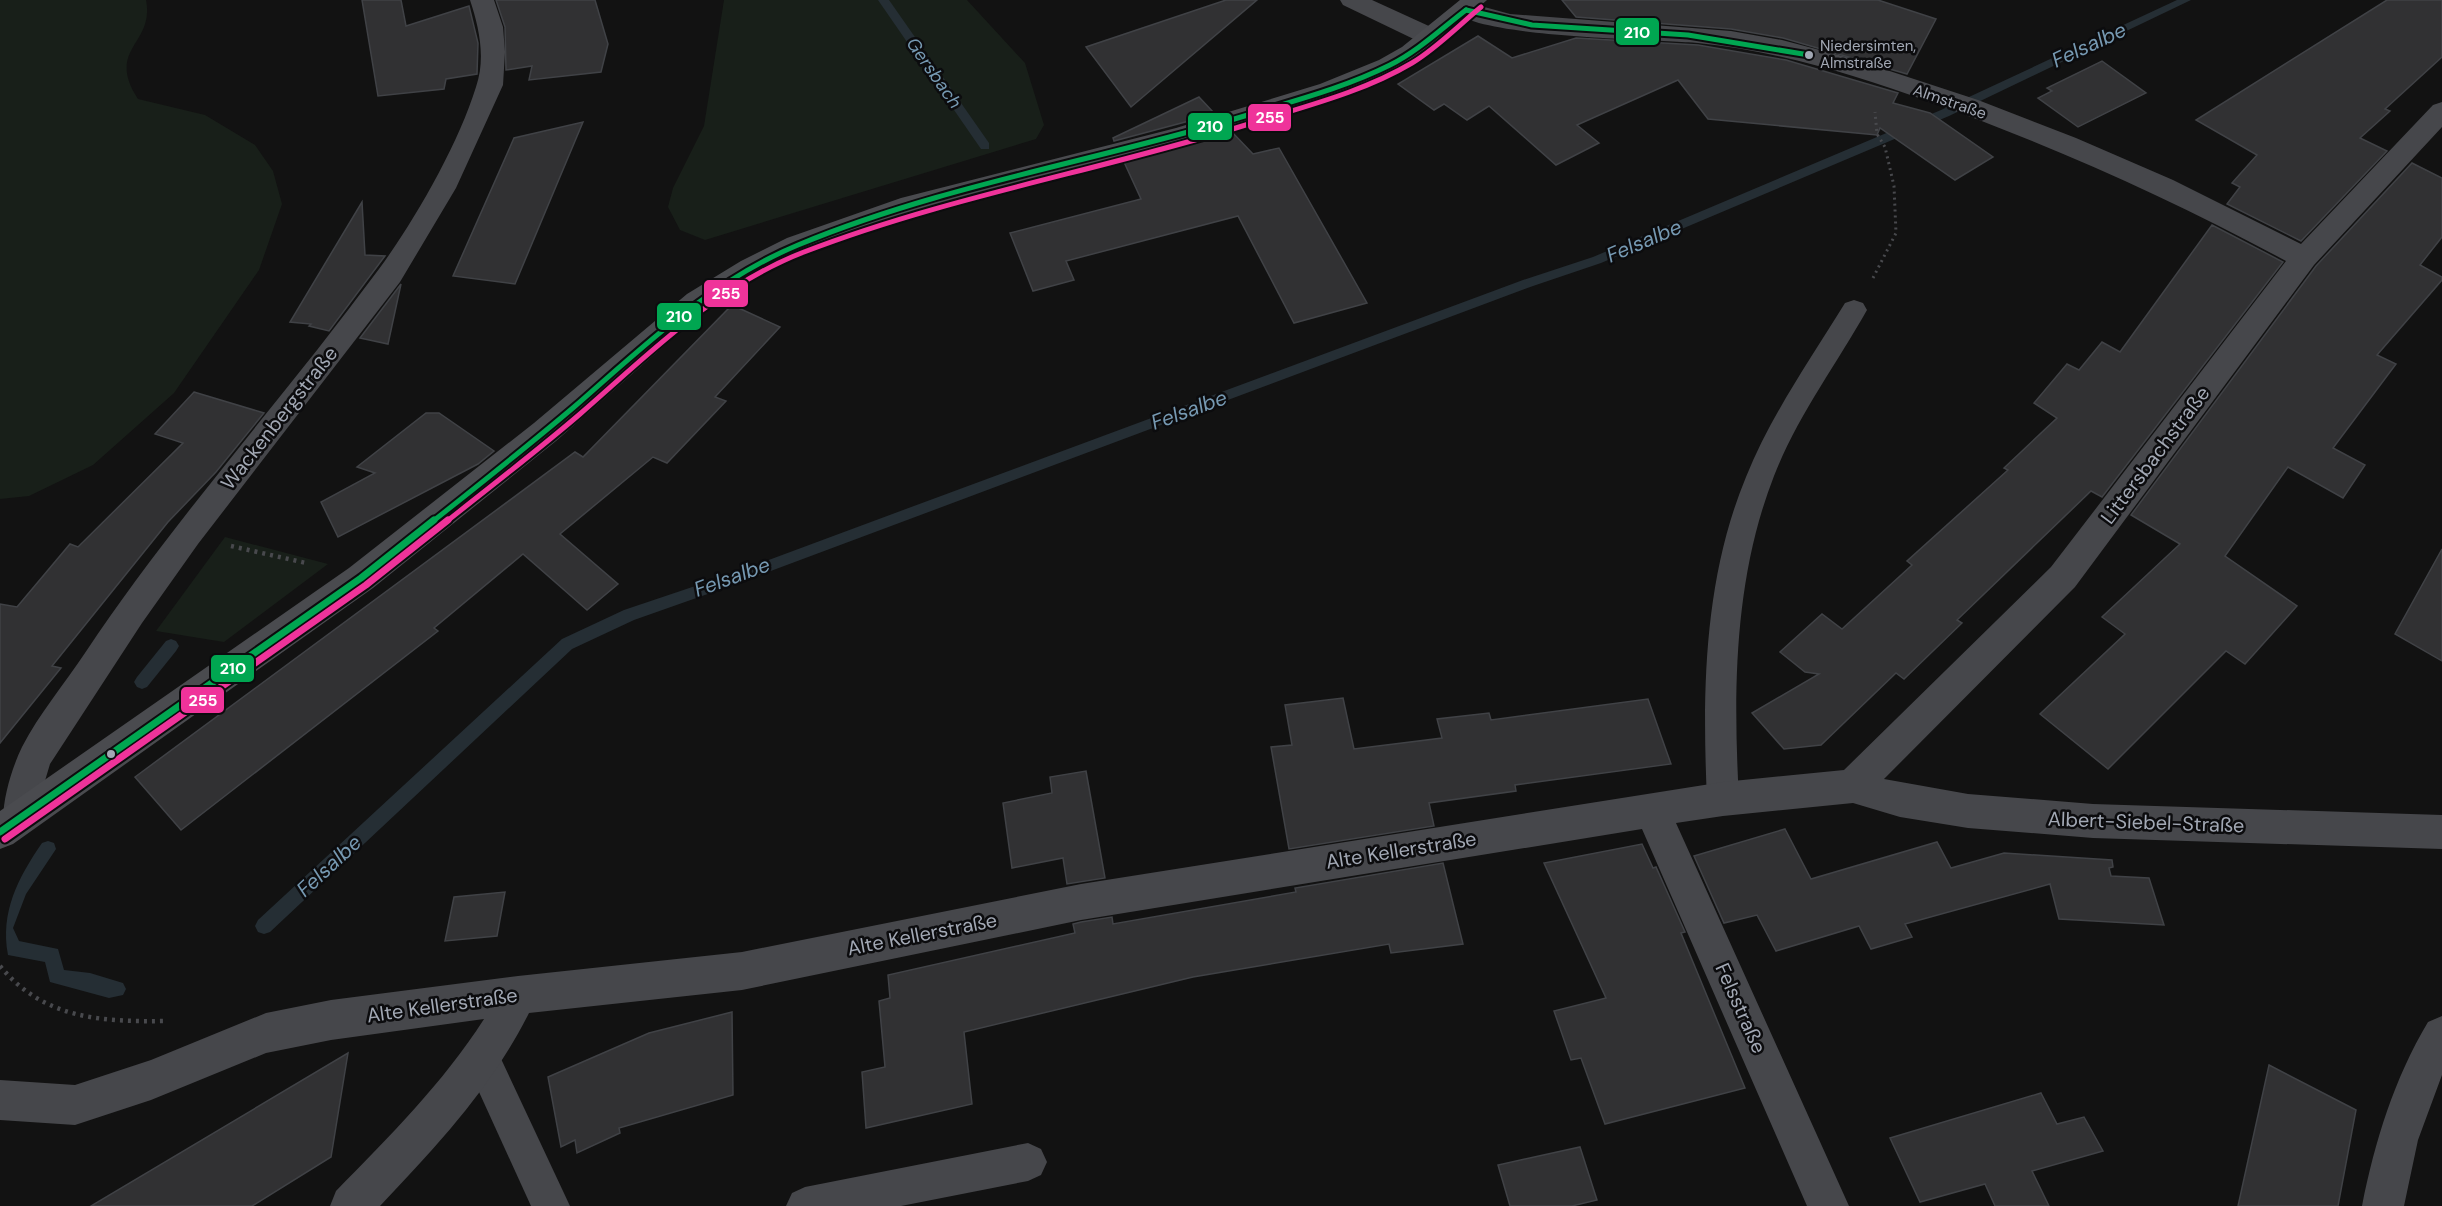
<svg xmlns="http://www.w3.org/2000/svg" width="2442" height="1206" font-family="'DM Sans',sans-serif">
<rect width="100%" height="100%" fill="#121212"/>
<g fill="#181f19">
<path d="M0 0H146C155 45 105 48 138 99L205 115 255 145 273 171 282 204 259 270 174 393 93 465 29 496 0 499Z"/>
<path d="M724 0H967L1025 63 1044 125 1036 139 705 240 680 230 668 207 673 188 704 126Z"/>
<path d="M225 537 328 564 224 642 156 631Z"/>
</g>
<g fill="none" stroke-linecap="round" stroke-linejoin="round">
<g fill="#252e34" fill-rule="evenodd">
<path d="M878 0H889L989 143V149H981Z"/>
<path d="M2177 0H2191L1949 116 1601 263 1533 286 736 584 634 620 572 649 270 932 264 934 258 932 255 926 258 920 562 639 624 610 728 575 1523 280 1593 257 1941 110Z"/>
<path d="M171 639 176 641 179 646 176 651 147 687 142 689 137 687 134 682 137 677 166 641Z"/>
<path d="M48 841 54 843 56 849 26 894 13 928 19 941 58 949 64 970 90 973 123 983 126 989 123 995 109 998 50 982 45 962 8 955C0 912 18 878 42 843Z"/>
</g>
</g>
<g fill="#313133" stroke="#404246" stroke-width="1.5">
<path d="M362 0H401L406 26 469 6 478 43 477 74 446 79 444 89 378 96Z"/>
<path d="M496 0H595L608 44 601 72 529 80 532 66 506 70 505 27Z"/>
<path d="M1226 0H1257L1131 107 1086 47Z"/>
<path d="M1562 0H1878L1936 19 1907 74 1783 38 1731 29 1576 17Z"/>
<path d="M2387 0H2442V57L2385 109 2390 111 2360 138 2387 151 2301 241 2227 204 2240 187 2232 183 2257 155 2196 120Z"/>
<path d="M1478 36 1512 58 1576 38 1698 45 1786 60 1898 93 1893 103 1930 113 1993 157 1955 180 1880 128 1877 135 1708 119 1678 80 1577 125 1599 143 1556 165 1489 106 1467 120 1444 104 1434 110 1398 84Z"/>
<path d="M2102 61 2146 93 2078 127 2038 98 2052 91 2047 88Z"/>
<path d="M1199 97 1215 114 1114 141 1113 138Z"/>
<path d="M583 122 515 284 453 276 514 138Z"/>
<path d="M1231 131 1253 154 1279 148 1367 303 1294 323 1238 216 1066 261 1074 280 1033 291 1010 233 1141 199 1124 162Z"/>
<path d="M2412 163 2442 178V237L2420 265 2442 277V280L2377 355 2396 364 2333 448 2365 465 2343 498 2288 467 2225 556 2297 606 2245 664 2226 651 2108 769 2040 714 2125 634 2102 617 2180 544 2131 515 2316 266Z"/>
<path d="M362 202 365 255 385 256 329 331 309 326 311 324 290 322Z"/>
<path d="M2212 225 2283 262 2102 497 2091 491 1957 620 1962 623 1904 679 1896 673 1821 745 1784 749 1752 713 1819 674 1805 672 1780 652 1822 614 1842 629 1912 565 1907 561 2008 470 2004 468 2057 418 2034 403 2067 364 2079 370 2102 342 2120 352Z"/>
<path d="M401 284 388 344 360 338Z"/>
<path d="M732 305 780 327 715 397 726 401 667 463 653 457 560 534 618 584 587 610 523 554 434 628 438 631 181 830 135 777 575 452 583 457Z"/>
<path d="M194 392 264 413 216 472 168 522 52 666 61 668 0 743V604L17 607 70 544 78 547 183 443 155 434Z"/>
<path d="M426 413H439L494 451 478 464 338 537 321 502 375 473 357 467Z"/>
<path d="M2442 549V661L2395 634Z"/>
<path d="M1343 698 1354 749 1442 738 1437 719 1489 713 1491 720 1648 699 1671 764 1515 785 1516 791 1429 803 1434 826 1289 849 1271 747 1292 745 1285 705Z"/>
<path d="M1086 771 1105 878 1067 884 1063 858 1012 868 1003 803 1052 793 1050 777Z"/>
<path d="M1785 829 1811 879 1937 842 1951 868 2004 853 2112 860 2113 867 2109 868 2111 876 2149 878 2164 925 2059 919 2050 884 1905 924 1912 937 1871 949 1859 926 1776 951 1757 915 1724 923 1694 856Z"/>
<path d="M1642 844 1653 868 1656 867 1685 932 1681 933 1745 1088 1605 1124 1581 1058 1571 1060 1554 1011 1606 998 1544 863Z"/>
<path d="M1443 863 1463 944 1391 953 1389 944 1193 977 964 1032 972 1104 866 1128 862 1072 885 1067 879 1001 890 998 888 975 1075 933 1073 924 1081 922 1112 917 1113 924 1296 892 1295 888Z"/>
<path d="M505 892 497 936 445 941 454 897Z"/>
<path d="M732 1012 733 1095 619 1128 620 1133 577 1153 575 1140 561 1147 548 1077 649 1033Z"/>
<path d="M348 1053 331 1157 252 1206H91Z"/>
<path d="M2269 1065 2356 1110 2338 1206H2238Z"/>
<path d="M2041 1093 2057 1124 2084 1117 2103 1151 2032 1171 2049 1206H1995L1985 1184 1920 1202 1890 1138Z"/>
<path d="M1580 1147 1597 1200 1572 1206H1510L1498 1165Z"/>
</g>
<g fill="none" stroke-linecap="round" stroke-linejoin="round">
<path stroke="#48494d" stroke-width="3" stroke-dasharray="2 4" stroke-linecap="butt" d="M1873 278 1896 233 1894 186 1885 147 1877 134 1875 112"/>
<g stroke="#48494d" stroke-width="4.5" stroke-dasharray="3 5" stroke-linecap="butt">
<path d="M231 546 306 563"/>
<path d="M0 966C44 1020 104 1022 168 1021"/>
</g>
<g fill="#46474b" fill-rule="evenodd">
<path d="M1854 300 1863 303 1867 310C1836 365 1797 417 1774 476 1734 578 1733 691 1739 799L1735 810 1723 814 1711 810 1707 799C1702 691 1704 578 1746 477 1771 415 1810 360 1845 303Z"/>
<path d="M482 1041 495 1046 570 1206H531L464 1059 469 1046Z"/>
<path d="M1028 1143 1041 1149 1047 1162 1041 1175 1028 1181 901 1206H786L792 1193 805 1187Z"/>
</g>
<g fill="#46474b" fill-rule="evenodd">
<path d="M470 0H494L503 27 505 52 503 85 456 188 400 282 198 544 142 623 50 764 30 831 17 836 4 831C0 806 11 770 22 747 39 714 65 683 85 653 175 518 283 399 379 269 415 220 458 145 476 87 486 58 479 27 470 0Z"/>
<path d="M1340 0H1372L1442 32 1445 38 1442 44 1433 46 1424 44 1343 5Z"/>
<path d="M1466 2 1510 14 1731 31 1782 40 1850 58 1978 100 2076 138 2173 180 2301 244 2433 105 2442 102V127L2314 265 2075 587 1884 779 1968 794 2093 804 2442 815V849L2093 838 1968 828 1900 817 1853 803 1723 816 1676 823 1849 1206H1807L1642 829 1081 920 742 990 529 1013C492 1087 437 1146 380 1206H330L336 1191C389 1137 443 1083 484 1019L331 1040 266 1053 151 1100 75 1125 0 1120V1080L75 1085 151 1060 266 1013 331 1000 518 976 742 952 1081 884 1723 782 1844 770 2051 567 2286 261C2171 199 2053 146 1930 102 1854 75 1778 51 1698 43 1657 39 1472 38 1454 10L1457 5Z"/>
<path d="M2442 1016V1075L2418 1140 2404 1206H2362C2375 1141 2394 1079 2428 1022Z"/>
</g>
<path fill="#4a4b4f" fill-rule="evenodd" d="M1460 0H1487L1420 59 1397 72 1338 96 1180 145 917 213 807 252 761 275 707 308 556 441 373 588 13 844 0 849V811L349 568 534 423 687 294 741 261 787 238 901 198 1176 128 1320 84 1379 60 1402 47Z"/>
<g stroke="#0c0c0e" stroke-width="9">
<g id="bus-1-far1">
<path d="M1466 10 1532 25 1688 35 1809 55"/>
<path d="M432 522C480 484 528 446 574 407 644 346 711 281 798 245 942 185 1102 160 1251 114 1297 100 1346 87 1390 65 1418 51 1441 29 1466 10"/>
</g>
</g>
<g stroke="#0c0c0e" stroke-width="11">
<path id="bus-1" d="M0 832 361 578 434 520"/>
</g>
<g stroke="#0c0c0e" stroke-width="9">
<path id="bus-2-far1" d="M446 522C491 486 537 451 580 414 649 354 716 286 804 252 949 196 1104 170 1252 123 1306 106 1363 92 1412 63 1437 48 1459 25 1481 7"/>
</g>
<g stroke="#0c0c0e" stroke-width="11">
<path id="bus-2" d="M5 839 366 585 448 520"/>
</g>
<use href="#bus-1-far1" stroke="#00a651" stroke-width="5"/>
<use href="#bus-1" stroke="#00a651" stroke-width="7"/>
<use href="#bus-2-far1" stroke="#ef339a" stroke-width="5"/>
<use href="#bus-2" stroke="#ef339a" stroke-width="7"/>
</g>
<g fill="#a2a8b4" stroke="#0c0c0e" stroke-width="2">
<circle cx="1809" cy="55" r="5"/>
<circle cx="111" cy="754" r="5"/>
</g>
<g text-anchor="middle" stroke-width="5" stroke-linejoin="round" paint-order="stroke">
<g font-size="15" fill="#a2a8b4" stroke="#0c0c0e" text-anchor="start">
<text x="1820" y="51">Niedersimten,<tspan x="1820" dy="17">Almstraße</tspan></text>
</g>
<g font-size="16" fill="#a2a8b4" stroke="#0c0c0e">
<text transform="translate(1950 101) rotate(19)" y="6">Almstraße</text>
</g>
<g font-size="18" font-style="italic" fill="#7699b2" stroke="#0c0c0e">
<text transform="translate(934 73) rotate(55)" y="6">Gersbach</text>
</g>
<g font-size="20" fill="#a2a8b4" stroke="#0c0c0e">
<text transform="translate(279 418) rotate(-52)" y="7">Wackenbergstraße</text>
<text transform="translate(2155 455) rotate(-53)" y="7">Littersbachstraße</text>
<text transform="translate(2146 822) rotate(2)" y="7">Albert-Siebel-Straße</text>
<text transform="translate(1401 850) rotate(-9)" y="7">Alte Kellerstraße</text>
<text transform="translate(922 934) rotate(-11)" y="7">Alte Kellerstraße</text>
<text transform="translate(442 1005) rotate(-8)" y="7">Alte Kellerstraße</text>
<text transform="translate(1741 1008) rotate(66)" y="7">Felsstraße</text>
</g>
<g font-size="21" font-style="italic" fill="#7699b2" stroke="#0c0c0e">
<text transform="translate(2089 45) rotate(-25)" y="7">Felsalbe</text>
<text transform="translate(1644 241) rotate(-23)" y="7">Felsalbe</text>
<text transform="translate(1189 410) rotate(-20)" y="7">Felsalbe</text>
<text transform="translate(732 577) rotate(-20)" y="7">Felsalbe</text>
<text transform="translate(329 866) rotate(-43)" y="7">Felsalbe</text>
</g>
</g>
<g stroke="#0c0c0e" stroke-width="2">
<rect x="1615" y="17" width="45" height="29" rx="6" fill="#00a651"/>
<rect x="1247" y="103" width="45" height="29" rx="6" fill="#ef339a"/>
<rect x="1187" y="112" width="46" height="29" rx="6" fill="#00a651"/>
<rect x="703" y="279" width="46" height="29" rx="6" fill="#ef339a"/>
<rect x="656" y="302" width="46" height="29" rx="6" fill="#00a651"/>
<rect x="210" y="654" width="45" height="29" rx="6" fill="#00a651"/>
<rect x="180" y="686" width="45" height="28" rx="6" fill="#ef339a"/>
</g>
<g font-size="16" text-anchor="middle" font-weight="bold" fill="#fff">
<text x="1637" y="38">210</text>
<text x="1270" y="123">255</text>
<text x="1210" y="132">210</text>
<text x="726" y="299">255</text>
<text x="679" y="322">210</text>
<text x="233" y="674">210</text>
<text x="203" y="706">255</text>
</g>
</svg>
